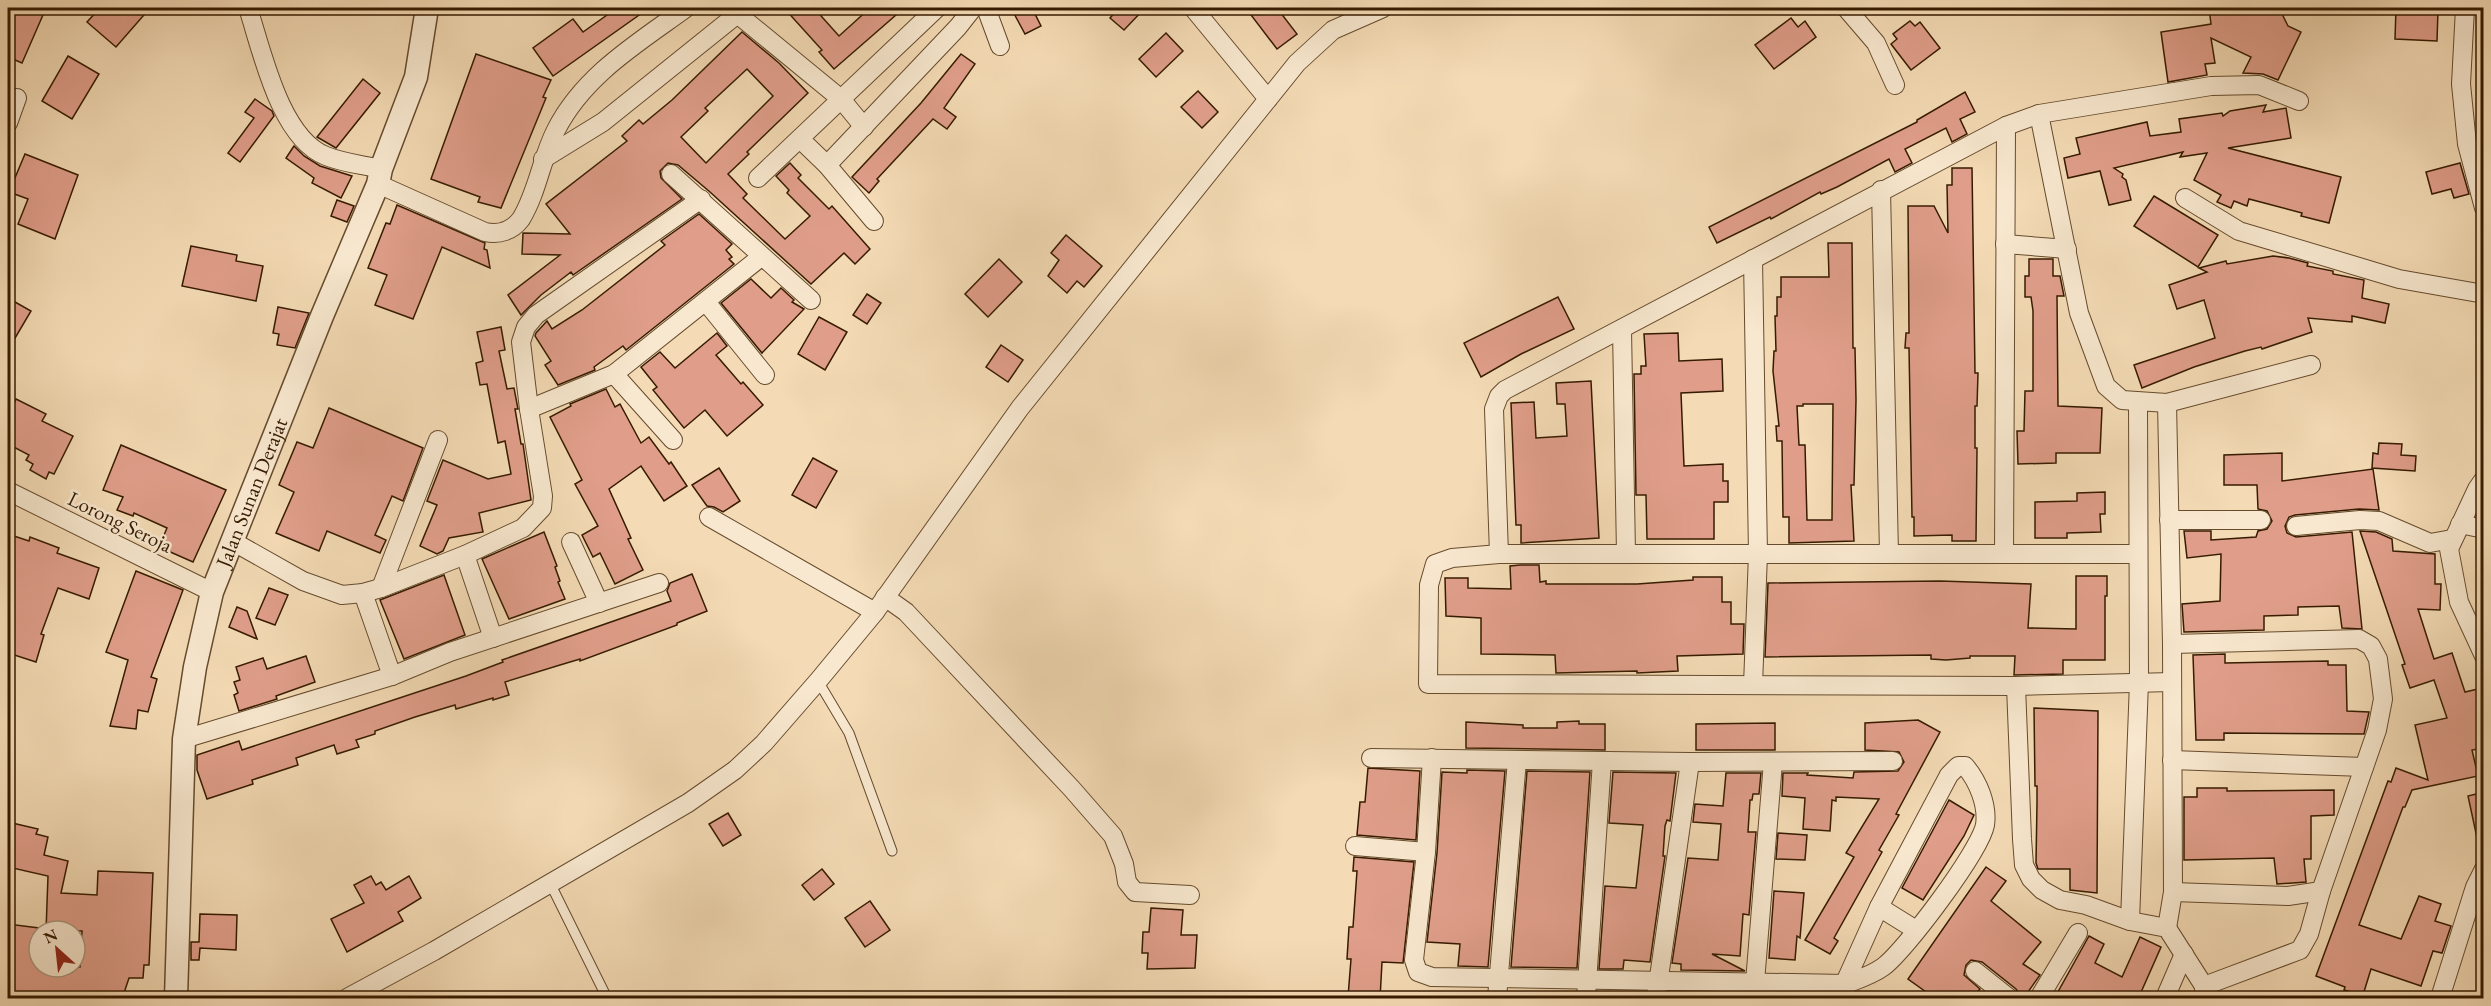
<svg xmlns="http://www.w3.org/2000/svg" width="2491" height="1006" font-family="'EB Garamond',serif">
<rect width="100%" height="100%" fill="#f4dbb5"/>
<filter id="stains"><feTurbulence type="fractalNoise" baseFrequency=".00333" numOctaves="4"/><feColorMatrix values="0 0 0 0 .2 0 0 0 0 .09 0 0 0 0 .02 0 0 0 .5 -.17"/></filter>
<radialGradient id="worn" r=".72"><stop offset=".6" stop-color="#630" stop-opacity="0"/><stop offset="1" stop-color="#630" stop-opacity=".3"/></radialGradient>
<g fill="#e09e8a" stroke="#361b00" stroke-width="1.5" fill-rule="evenodd">
<path d="M8 8H46L22 63 8 57Z"/>
<path d="M100 8H150L116 47 87 22Z"/>
<path d="M617 8H649L553 76 533 48 573 19 583 32Z"/>
<path d="M784 8H814L839 36 870 8H904L834 69 819 52 822 50Z"/>
<path d="M1011 8H1032L1041 26 1025 34Z"/>
<path d="M1119 8H1145L1124 30 1110 18Z"/>
<path d="M1260 8H1277L1297 34 1277 49 1251 15Z"/>
<path d="M2209 8H2279L2288 26 2301 32 2278 80 2263 74 2243 73 2251 57 2211 38 2215 63 2205 64 2207 75 2168 82 2161 32 2211 24Z"/>
<path d="M2396 8 2438 10 2437 41 2395 39Z"/>
<path d="M1791 18 1798 27 1805 21 1816 37 1774 69 1755 45Z"/>
<path d="M1910 21 1915 26 1920 22 1940 48 1911 70 1891 44 1897 39 1893 34Z"/>
<path d="M742 32 779 63 808 93 747 152 749 154 728 174 747 194 743 198 785 239 810 216 787 193 789 190 776 176 790 163 801 175 798 178 829 209 832 206 870 249 855 264 844 253 811 284 710 192 678 165 668 163 660 171 661 178 682 199 573 275 571 272 541 295 521 315 508 295 560 255 522 254 523 233 570 234 546 204 627 141 622 136 639 120 643 124 672 100ZM747 69 773 96 706 163 681 137 708 111 705 108Z"/>
<path d="M1166 33 1183 51 1156 77 1139 59Z"/>
<path d="M476 54 551 80 543 97 546 98 501 208 478 202 480 197 431 179Z"/>
<path d="M961 54 975 64 944 108 956 117 947 129 933 119 877 179 879 181 869 193 852 177 921 103Z"/>
<path d="M68 56 99 74 72 119 42 101Z"/>
<path d="M363 79 380 93 336 148 317 137Z"/>
<path d="M1198 91 1218 112 1202 128 1181 107Z"/>
<path d="M1965 92 1975 112 1960 119 1967 134 1952 142 1946 128 1905 149 1912 163 1895 172 1889 159 1837 187 1821 194 1820 192 1771 219 1770 217 1717 243 1709 227 1917 122V120Z"/>
<path d="M255 99 272 111 274 116 240 162 228 153 254 118 245 112Z"/>
<path d="M2266 105 2263 112 2286 108 2291 138 2228 148 2341 177 2329 223 2301 216 2302 213 2249 199 2247 206 2234 201 2231 208 2217 202 2221 195 2194 180 2207 153 2180 157 2183 152 2114 168 2123 174 2122 177 2126 180 2131 200 2109 205 2100 171 2068 178 2064 158 2080 154 2076 138 2147 122 2150 136 2181 132 2179 119 2222 113 2223 116 2230 111Z"/>
<path d="M294 146 304 156 320 166 352 176 341 198 312 183 314 178 286 158Z"/>
<path d="M25 154 78 175 55 239 18 224 28 199 9 192Z"/>
<path d="M2460 163 2469 194 2454 198 2451 189 2432 194 2426 172Z"/>
<path d="M1952 168H1972L1975 373H1978L1977 406H1975V448H1977L1976 541H1952V535L1914 536V517H1912L1909 348H1905L1906 333H1909L1908 206H1934L1948 233 1947 185H1952Z"/>
<path d="M2154 196 2218 235 2198 267 2134 226Z"/>
<path d="M337 200 354 206 347 222 331 216Z"/>
<path d="M397 205 485 243 484 249 487 250 490 268 442 247 413 319 375 305 387 275 368 268 386 223 390 224Z"/>
<path d="M699 214 732 244 726 250 732 257 729 259 734 264 626 350 623 346 594 367 595 370 558 385 545 365 551 361 535 336 536 333 547 321 552 329 582 310 665 245 661 241Z"/>
<path d="M1066 235 1102 266 1084 287 1077 281 1067 293 1048 276 1059 260 1051 253Z"/>
<path d="M1828 243H1852L1853 348H1855L1856 400 1854 485H1851L1854 541 1789 543V517H1783L1782 441H1777L1776 426H1779L1773 371 1774 351H1776L1775 316H1777V297H1781V277H1829ZM1803 404H1833L1832 520H1807L1805 445H1799L1797 406H1803Z"/>
<path d="M191 246 237 255 236 261 263 266 256 301 182 286Z"/>
<path d="M2273 256 2289 258 2308 263 2307 266 2333 271V274L2364 280 2362 298 2389 304 2385 323 2352 316V322L2308 318 2312 332 2262 349 2261 347 2245 351 2194 367 2142 388 2134 365 2215 338 2204 300 2177 309 2169 285 2207 272 2199 268 2226 261 2227 264Z"/>
<path d="M999 259 1022 282 988 317 965 294Z"/>
<path d="M2029 259H2053V276H2060L2064 296H2057L2058 406 2102 408 2100 453H2056V463L2018 464 2017 431H2024L2025 391H2033V311L2031 297H2025V276H2029Z"/>
<path d="M751 279 771 298 781 288 794 300 792 302 804 309 762 353 721 303Z"/>
<path d="M867 294 881 303 867 324 853 315Z"/>
<path d="M1558 297 1574 329 1521 354 1481 377 1464 343Z"/>
<path d="M8 298 31 311 8 350Z"/>
<path d="M278 307 309 313 295 348 277 345 279 334 273 333Z"/>
<path d="M819 317 847 332 825 370 798 354Z"/>
<path d="M501 327 505 350 499 351 507 389 514 388 518 409H515L521 444H523L531 500 479 513 483 532 449 538 443 551 437 554 420 546 437 505 427 501 443 460 488 479 511 474 505 441 498 443 487 384 480 385 476 363 483 361 477 332Z"/>
<path d="M717 333 727 346 716 355 741 384 743 382 763 405 727 436 705 410 684 428 653 390 657 387 641 367 660 352 675 368Z"/>
<path d="M1678 333 1679 361 1722 359 1723 391 1681 393 1684 466 1723 464V481H1728V502H1714V539H1647L1646 495H1636L1634 374H1641V366H1646L1644 334Z"/>
<path d="M1001 345 1023 360 1008 382 986 367Z"/>
<path d="M1591 381 1599 538 1521 543V525H1516L1511 403 1534 402 1536 438 1567 436 1565 404H1557L1556 383Z"/>
<path d="M606 389 615 407 620 404 641 443 649 437 669 464 671 462 687 486 664 501 641 466 609 489 631 538 628 539 643 570 615 584 600 553 593 557 582 535 598 526 575 484 582 480 550 417 571 406 570 404Z"/>
<path d="M16 399 46 414 42 421 73 436 54 474 49 472 46 479 30 470 33 464 26 460 29 455 8 444V403L13 406Z"/>
<path d="M329 408 423 448 403 501 392 496 375 535 386 540 380 553 327 531 319 551 276 533 294 492 279 485 297 442 313 448Z"/>
<path d="M2379 443 2402 444 2401 455 2416 456 2415 471 2372 468 2373 453 2378 454Z"/>
<path d="M121 445 226 490 193 562 159 547 167 528 134 513 133 516 117 510 123 497 103 490Z"/>
<path d="M2282 453V481L2373 469 2379 510 2359 509 2295 515 2289 517 2285 526 2287 533 2296 537 2352 532 2362 629 2342 628 2339 606 2298 607V615L2264 616V630L2184 632 2182 604 2220 601 2221 554 2187 558 2184 531H2211V540L2256 537 2258 531 2267 529 2272 521 2267 511 2258 509 2257 485H2224V455Z"/>
<path d="M813 458 837 471 816 508 792 495Z"/>
<path d="M719 468 740 501 723 512 714 507 707 506 692 485Z"/>
<path d="M2105 492V514H2100L2101 532 2067 533V538H2035V502L2077 501V493Z"/>
<path d="M2360 531 2376 532 2392 539 2393 551 2435 554V584H2441L2440 610 2418 609 2434 659 2452 653 2465 692 2478 689 2484 714V748L2472 750 2478 776 2412 790 2405 807H2403L2359 925 2401 939 2419 896 2441 904 2435 921 2451 926 2442 953 2433 951 2421 986 2371 969 2363 995 2344 990 2345 987 2316 976 2388 781 2391 782 2396 768 2428 780 2415 725 2447 718 2434 680 2410 688 2402 665 2405 664Z"/>
<path d="M544 532 557 566 555 567 560 581 558 582 565 599 509 619 482 559Z"/>
<path d="M8 534 29 541 30 537 59 548 57 553 99 568 89 599 58 588 41 634 44 635 36 662 8 653Z"/>
<path d="M1520 565H1539L1540 582 1546 581V584H1637L1693 580V577H1722V602H1731V624H1744L1743 654 1677 656 1678 671 1637 673V671L1556 673 1555 655 1481 654V618L1446 616 1445 578H1468V588L1511 589 1510 566Z"/>
<path d="M136 571 183 590 151 677 157 679 148 712 138 710 136 729 110 726 128 660 106 652Z"/>
<path d="M692 574 707 611 677 623V625L580 661V659L560 665 505 682 509 695 493 700V698L456 709 455 705 415 717 375 731V734L356 740 359 747 337 754 334 745 296 758 298 765 252 780 253 784 207 799 197 770V755L239 741 242 750 466 676 503 662 502 660 671 601 667 591 670 583Z"/>
<path d="M444 575 465 635 404 659 380 600Z"/>
<path d="M2076 576H2107V596H2105V660H2063V674L2014 675 2015 656H1970V658L1946 660 1931 659V655L1765 657 1768 583 1940 581 2031 584 2028 628 2076 629Z"/>
<path d="M269 588 288 595 275 625 256 618Z"/>
<path d="M237 607 247 611 257 639 229 627Z"/>
<path d="M2225 654V663L2328 661V665H2346L2347 711 2369 712 2364 734 2224 733V740H2196L2193 655Z"/>
<path d="M306 656 315 682 276 696 277 699 239 711 234 695 238 693 234 682 240 680 236 667 263 658 267 669Z"/>
<path d="M2034 708 2098 711 2097 893 2070 890V869H2038L2036 863 2037 803V786H2035Z"/>
<path d="M1918 720 1940 732 1896 814 1899 815 1879 850 1882 852 1834 938 1838 941 1830 954 1805 940 1854 857 1846 853 1879 799 1836 797V801L1832 800 1830 831 1803 829 1805 798 1782 796 1783 773H1808L1807 775 1853 778 1854 772 1898 771 1904 762 1899 752 1865 750V723Z"/>
<path d="M1579 721V724H1605V750L1466 748V722L1523 725V728H1557V722Z"/>
<path d="M1775 723V750H1696V724Z"/>
<path d="M1368 768 1420 771 1416 840 1357 835 1360 802H1365Z"/>
<path d="M1467 770 1505 771 1488 967 1458 966 1460 944 1427 942 1437 853 1442 772 1467 773Z"/>
<path d="M1527 771 1590 772 1577 968 1511 967Z"/>
<path d="M1613 772 1676 773 1670 821 1667 820 1665 826 1663 856H1665L1650 962 1624 960 1623 969H1599L1605 886 1636 888 1643 825 1609 823Z"/>
<path d="M1726 773H1761L1759 794H1753L1752 800H1750L1748 832H1756L1749 915 1743 914 1740 956 1712 954 1745 971 1681 970V964L1672 963 1688 858 1718 860 1721 824 1693 822 1695 804 1723 806Z"/>
<path d="M2197 788H2227V791L2334 790V815L2311 816V859H2304L2306 882 2277 884 2274 858 2184 860V797H2197Z"/>
<path d="M2484 792V837L2477 838 2468 796Z"/>
<path d="M1949 800 1974 815 1964 836 1923 900 1902 888Z"/>
<path d="M728 813 741 835 723 846 709 824Z"/>
<path d="M8 822 38 829 36 834 48 837 44 855 68 861 61 893 97 895 98 871 153 873 149 965H144L143 978H129L122 999H8V924L39 928V967H80L82 931H46L48 876 8 867Z"/>
<path d="M1778 833 1807 835 1805 860 1776 859Z"/>
<path d="M1354 857 1414 862 1403 963 1382 962 1380 999 1348 997 1351 959H1347L1349 927H1353L1357 871H1353Z"/>
<path d="M1986 867 2006 881 1991 901 2041 942 2023 964 2040 975 2023 999 2016 989 1982 962 1971 960 1966 965 1964 975 1980 989 1971 999H1936L1908 979Z"/>
<path d="M822 869 834 884 814 900 802 885Z"/>
<path d="M371 876 376 885 381 882 386 890 409 876 421 898 398 912 403 921 347 952 331 919 364 903 354 885Z"/>
<path d="M1774 891 1804 893 1800 938 1797 936 1795 960 1769 958Z"/>
<path d="M870 901 890 930 865 947 845 918Z"/>
<path d="M1151 908 1183 910 1181 935H1197L1195 968 1147 969 1148 953H1142L1143 932H1149Z"/>
<path d="M200 914 237 915 236 950 200 948 199 960H191V942H199Z"/>
<path d="M2089 936 2104 944 2095 963 2122 977 2140 937 2161 947 2138 999H2054Z"/>
</g>
<g fill="none" stroke-linecap="round" stroke-linejoin="round">
<g stroke="#664b2d" stroke-width="11">
<g id="service">
<path d="M818 681 849 733 892 851"/>
<path d="M550 883 607 998"/>
</g>
</g>
<g stroke="#664b2d" stroke-width="20">
<g id="minor">
<path d="M248 8C262 51 280 138 326 156 343 163 364 165 381 169"/>
<path d="M730 8 841 99 864 127"/>
<path d="M986 8 1000 46"/>
<path d="M1193 8 1268 99"/>
<path d="M1846 8 1876 43 1895 85"/>
<path d="M2465 8 2461 84 2467 144 2484 208"/>
<path d="M2039 114 2079 313 2106 386 2122 400 2167 403 2311 365"/>
<path d="M8 123 17 98"/>
<path d="M800 139 827 165 874 221"/>
<path d="M543 159 603 122 745 8"/>
<path d="M827 165 958 27 973 8"/>
<path d="M671 174 811 300"/>
<path d="M758 178 937 8"/>
<path d="M378 184 485 232C499 235 512 231 521 219 538 191 541 159 556 130 584 75 638 43 686 8"/>
<path d="M1881 190 1889 554"/>
<path d="M2185 198 2239 231 2399 279 2484 294"/>
<path d="M2005 244 2067 249"/>
<path d="M1753 259 1758 554 1753 685"/>
<path d="M706 302 765 375"/>
<path d="M1622 329 1626 554"/>
<path d="M614 374 673 440"/>
<path d="M2167 403 2172 644 2173 892 2167 928"/>
<path d="M529 409 614 374 761 257"/>
<path d="M2484 479 2477 489 2449 549 2459 602 2484 656"/>
<path d="M8 491 212 592"/>
<path d="M709 517 875 612"/>
<path d="M2169 520H2261"/>
<path d="M2460 524 2484 529"/>
<path d="M2296 526 2360 520 2379 521 2430 543 2452 539"/>
<path d="M232 541 303 581 342 595 363 593 381 588 465 555 523 528 542 508 543 496 529 409 521 342 526 327 536 315 701 199"/>
<path d="M571 542 599 603"/>
<path d="M1499 554 1494 409 1499 396 1505 390 2006 126 2039 114 2211 86 2259 85 2299 101"/>
<path d="M2004 554 2006 126"/>
<path d="M2137 554H1499L1452 558 1435 564 1429 585 1428 684 2016 686 2172 682"/>
<path d="M465 555 493 638"/>
<path d="M381 588 438 440"/>
<path d="M363 593 392 676"/>
<path d="M885 597 906 612 1072 789 1113 836 1124 864 1127 882 1135 892 1190 895"/>
<path d="M2172 644 2359 639 2371 646 2378 659 2383 699 2377 730 2321 891 2309 934 2300 950 2204 986"/>
<path d="M2016 686 2022 839 2024 865 2031 879 2042 890 2060 900 2086 905 2130 921 2167 928 2204 986V998"/>
<path d="M184 739 392 676 450 652 659 583"/>
<path d="M1371 758 1690 762 1893 761"/>
<path d="M1432 758 1426 852 1414 960 1418 972 1432 977 1846 984C1859 979 1872 975 1883 967 1905 951 1980 851 1985 825 1988 805 1978 781 1965 766H1958L1949 775 1879 907 1838 998"/>
<path d="M2172 760 2364 767"/>
<path d="M1355 846 1426 852"/>
<path d="M2173 892 2288 896 2321 891"/>
<path d="M1879 907 1916 930"/>
<path d="M2130 921 2139 682 2138 402"/>
<path d="M1975 971 2009 998"/>
<path d="M1755 982 1773 762"/>
<path d="M347 998 434 951 688 803 735 770 764 743 818 681 875 612 1020 408 1297 63 1333 30 1383 8"/>
<path d="M1497 998 1517 760"/>
<path d="M1586 998 1602 761"/>
<path d="M1656 998 1690 762"/>
<path d="M2039 998 2078 933"/>
<path d="M2165 998 2184 954"/>
<path d="M2440 998 2475 887 2484 869"/>
</g>
</g>
<g stroke="#664b2d" stroke-width="25">
<g id="tertiary">
<path id="s1" d="M176 998 184 739 195 667 212 592 322 316 378 184 381 169 416 77 427 8"/>
</g>
</g>
<use href="#service" stroke="#f8e8cf" stroke-width="9"/>
<use href="#minor" stroke="#f8e8cf" stroke-width="18"/>
<use href="#tertiary" stroke="#f8e8cf" stroke-width="22"/>
</g>
<g text-anchor="middle" stroke-width="5" stroke-linejoin="round" paint-order="stroke">
<g font-size="21" fill="#361b00" stroke="#f8e8cf">
<text dy="7" stroke="none"><textPath href="#s1" startOffset="516">Jalan Sunan Derajat</textPath></text>
<text transform="translate(120 522) rotate(26)" y="7">Lorong Seroja</text>
</g>
</g>
<rect width="2491" height="1006" fill="none" stroke="#f4dbb5" stroke-width="30"/>
<rect x="9" y="9" width="2473" height="988" fill="none" stroke="#361b00" stroke-width="3"/>
<rect x="15" y="15" width="2461" height="976" fill="none" stroke="#361b00" stroke-width="1.5"/>
<g transform="translate(57 949) rotate(333)"><circle r="28" fill="#f8e8cf" stroke="#aa967c" stroke-width="1.5"/>
<path d="M0-4.5L10 22L0 15L-10 22Z" fill="#8f2418"/>
<text y="-9" font-size="16" font-weight="bold" text-anchor="middle" fill="#361b00">N</text>
</g>
<rect width="100%" height="100%" filter="url(#stains)"/>
<rect width="100%" height="100%" fill="url(#worn)"/>
</svg>
